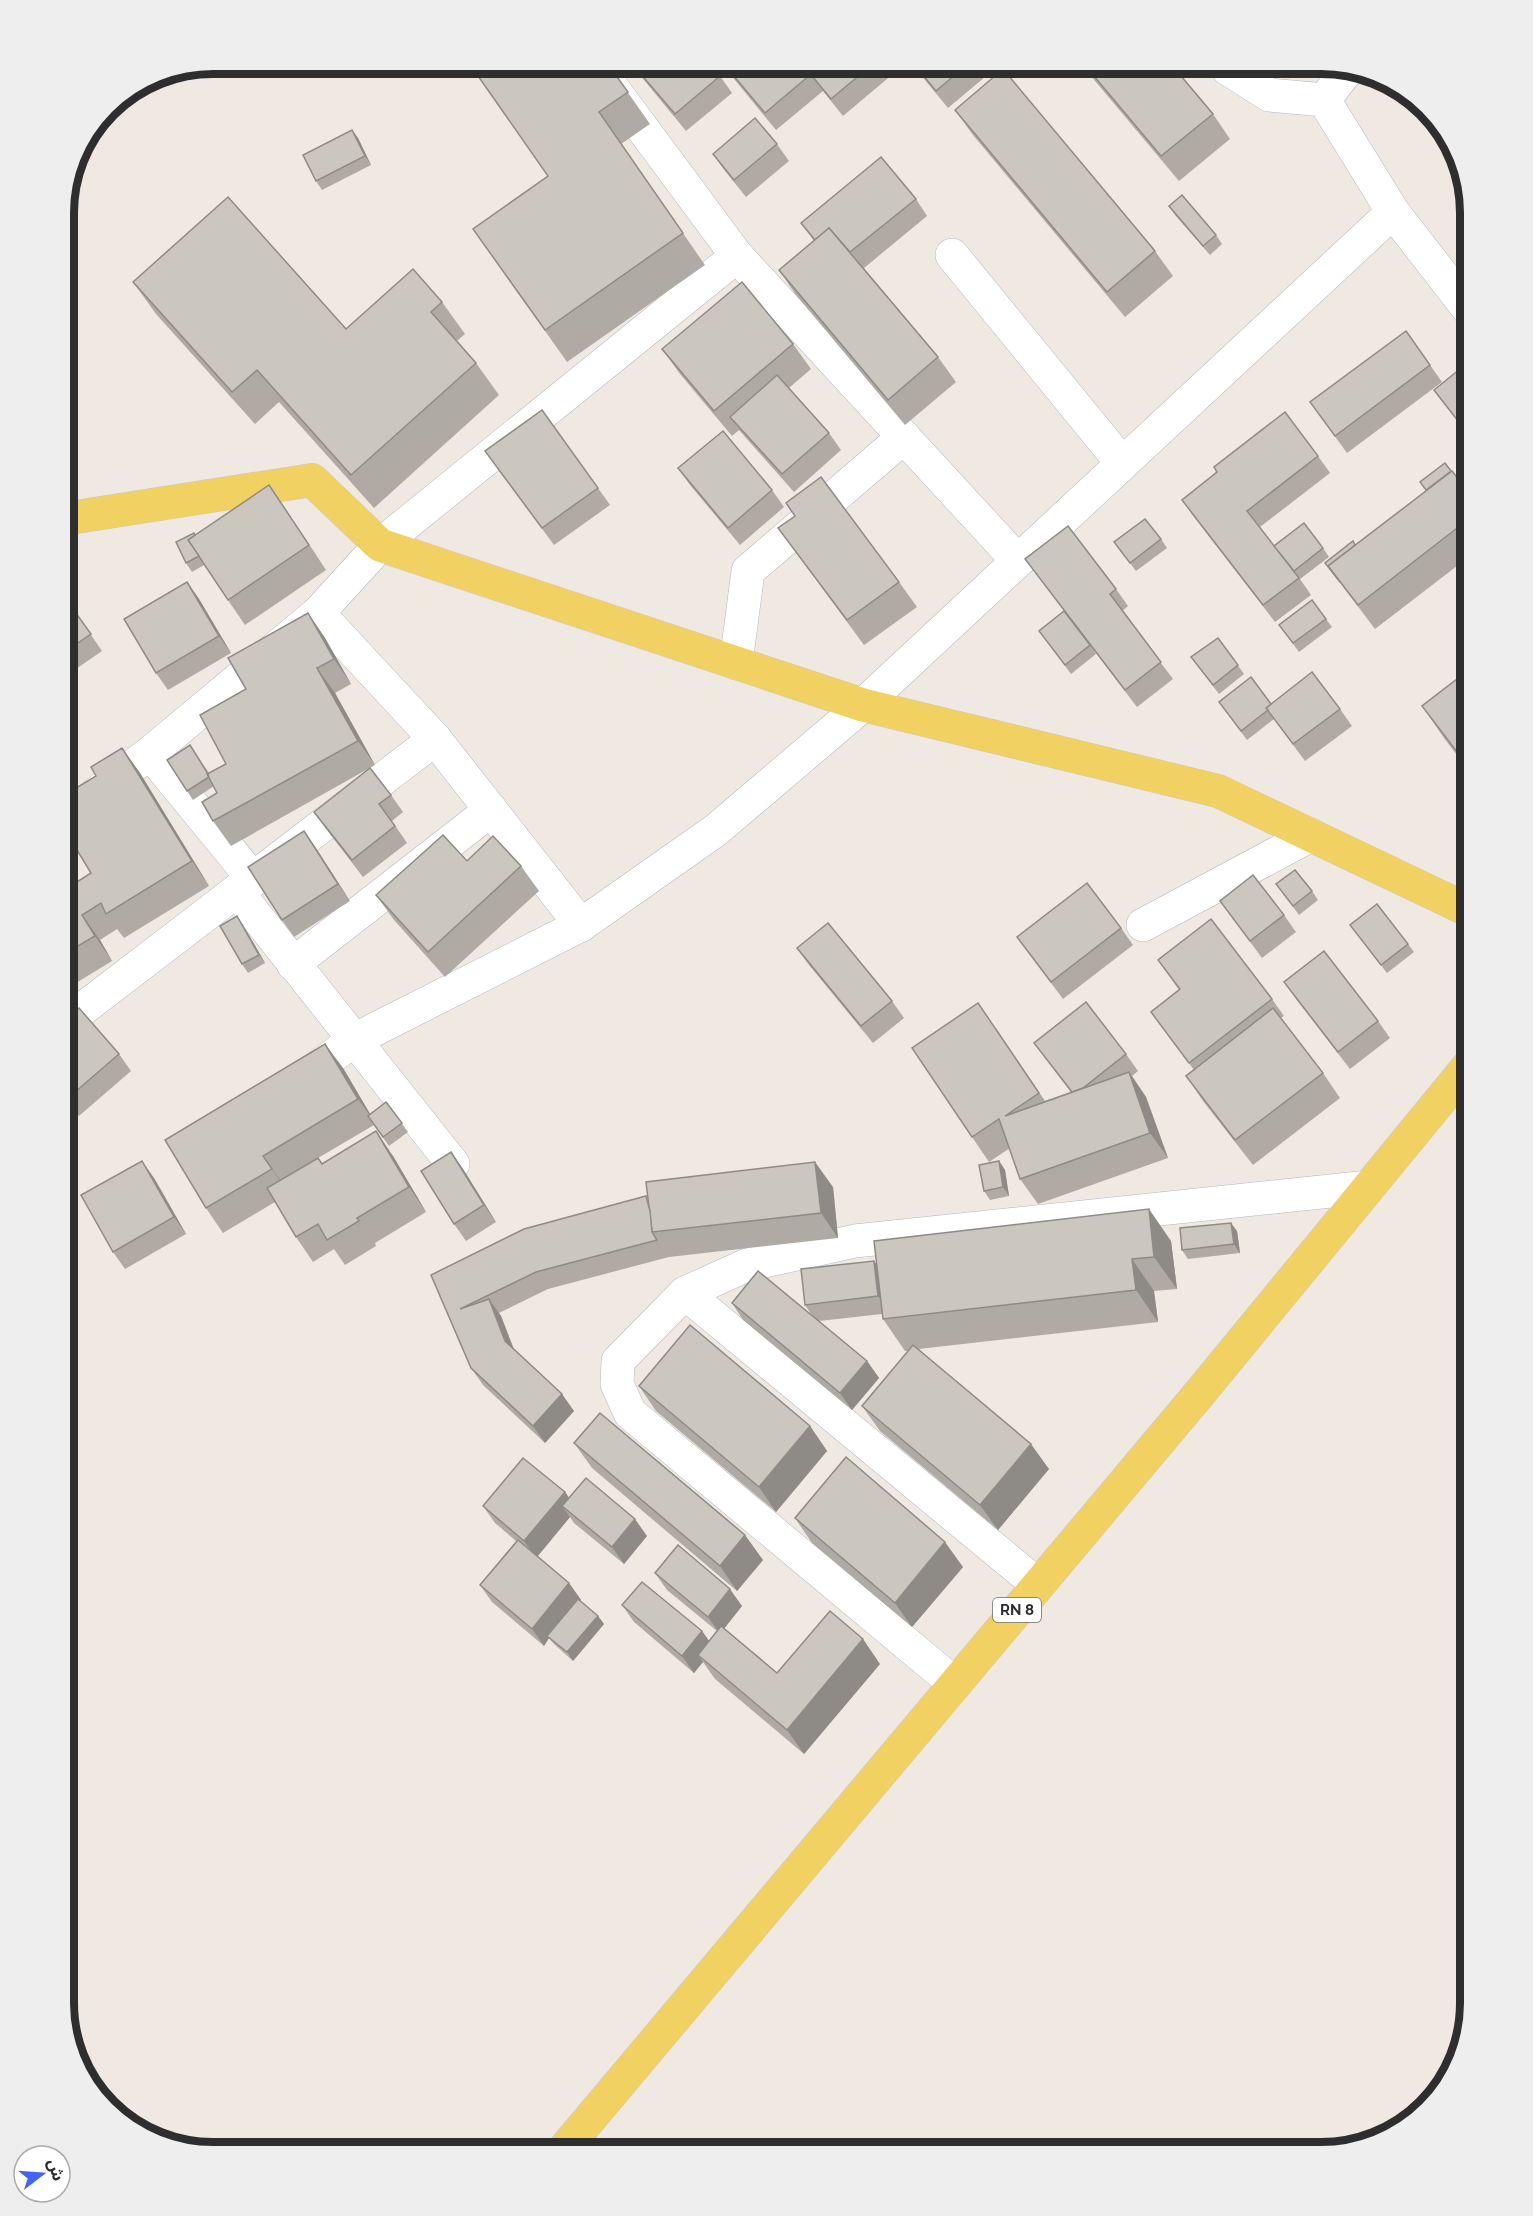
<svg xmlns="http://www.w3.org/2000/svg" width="1533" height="2216" font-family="Raleway,'Noto Sans Arabic',sans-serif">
<rect width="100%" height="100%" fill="#efe9e1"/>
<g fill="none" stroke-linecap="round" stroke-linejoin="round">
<g stroke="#b4b7c1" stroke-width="34">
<g id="minor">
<path d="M594 63 737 256 1017 560"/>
<path d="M1224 63 1228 69 1269 95 1324 100 1393 212"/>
<path d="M1324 100 1348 69"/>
<path d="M952 255 1122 463"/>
<path d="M318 613 435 739 581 925"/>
<path d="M736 663 748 571 904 437"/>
<path d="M150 753 254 880"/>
<path d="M98 792 150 753 318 613 380 545 737 256"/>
<path d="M238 893 453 1164"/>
<path d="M1143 925 1311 835"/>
<path d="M293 964 491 810"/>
<path d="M63 1024 435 739"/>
<path d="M298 1082 354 1040 581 925 716 830 863 705 1393 212 1470 311"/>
<path d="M685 1293 1038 1585"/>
<path d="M955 1684 630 1413 617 1384 618 1361 685 1293 747 1265 855 1241 1369 1187"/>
</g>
</g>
<g stroke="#c9c9c9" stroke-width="34">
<g id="major">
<path d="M63 519 312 480 380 545 863 705 1218 791 1470 911"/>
<path d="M561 2153 1199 1394 1470 1064"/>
</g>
</g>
<use href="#minor" stroke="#fff" stroke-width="33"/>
<use href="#major" stroke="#f2d163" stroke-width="33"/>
</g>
<g fill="#afaba4">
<path d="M607 63 650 124 621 144 705 265 567 362 473 229 548 176Z"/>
<path d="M630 63 720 76 732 93 686 131Z"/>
<path d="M721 63H812L818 71 827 63H906L843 116 823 91 776 130Z"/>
<path d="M911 63H975L985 77 948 108Z"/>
<path d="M1080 63H1170L1213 114 1230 139 1179 181Z"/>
<path d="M955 110 1155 251 1173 276 1125 317 973 135Z"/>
<path d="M352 130 358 138 371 165 322 190 316 181Z"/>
<path d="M1451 141 1456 159 1447 146Z"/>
<path d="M777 144 789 161 746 197 725 171 713 154Z"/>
<path d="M916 199 927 216 864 268 938 357 956 382 905 425 796 295 779 270 814 241 801 223Z"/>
<path d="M1169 206 1216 235 1222 244 1210 255 1175 215Z"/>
<path d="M133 282 346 329 442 302 465 334 457 341 476 363 499 395 374 508 279 402 255 424 156 314Z"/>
<path d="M1406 331 1442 382 1347 453 1310 402Z"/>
<path d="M793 344 811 369 789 388 829 433 841 450 794 492 739 430 732 436 680 374 662 349Z"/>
<path d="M1470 371V425L1464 429 1434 390Z"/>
<path d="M1318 456 1330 473 1260 527 1274 546 1323 548 1329 557 1300 579 1311 595 1275 622 1194 517 1182 500Z"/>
<path d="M497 468 598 488 610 505 554 545Z"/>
<path d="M678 468 772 490 784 507 740 545 690 485Z"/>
<path d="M1470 494V556L1375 629 1325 563 1355 545Z"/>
<path d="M286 510 326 570 245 625 204 565 192 572 186 563 195 535Z"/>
<path d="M778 528 899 582 917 607 864 645Z"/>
<path d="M1161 539 1167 548 1136 571 1114 542Z"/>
<path d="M1025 559 1116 589 1128 606 1122 611 1173 679 1137 707 1092 648 1096 654 1071 674 1045 639 1064 611Z"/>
<path d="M187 582 199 599 231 653 168 690 156 673Z"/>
<path d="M63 594 102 651 63 678Z"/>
<path d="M308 613 325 638 351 684 335 693 375 765 231 846 213 821 217 793 214 786 193 800 187 791 190 745 209 773 226 764 246 689Z"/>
<path d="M1326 619 1332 627 1299 652 1279 625Z"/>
<path d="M1218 638 1244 674 1219 694 1191 657Z"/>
<path d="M1470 669V772L1444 738 1422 706Z"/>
<path d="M1219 702 1340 709 1352 726 1305 761 1274 719 1247 740Z"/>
<path d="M122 748 140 773 209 886 124 938 117 929 100 940 112 961 63 991V891L91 873 96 776Z"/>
<path d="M391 795 403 812 392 821 407 843 363 877 326 829 314 812Z"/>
<path d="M304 831 350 901 294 937 282 920Z"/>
<path d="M467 861 521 866 539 891 445 977 394 920 376 895Z"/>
<path d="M1276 884 1312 891 1318 900 1299 915Z"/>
<path d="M1220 901 1284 915 1296 932 1262 958Z"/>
<path d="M237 916 243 925 265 963 248 973 242 964Z"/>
<path d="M1350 925 1408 944 1414 952 1387 973Z"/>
<path d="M1121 928 1133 945 1063 999 1017 937Z"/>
<path d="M797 948 892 1001 904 1018 873 1043 809 965Z"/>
<path d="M1158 960 1272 999 1284 1016 1281 1018 1323 1073 1340 1098 1253 1165 1203 1101 1186 1076 1194 1070 1151 1012 1179 990Z"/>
<path d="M1284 982 1378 1021 1390 1038 1350 1069 1296 999Z"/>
<path d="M63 1022 119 1054 131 1071 79 1116 63 1098Z"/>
<path d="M996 1028 1045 1101 1071 1092 1034 1043 1126 1054 1138 1071 1132 1076 1146 1097 1168 1158 1038 1204 1020 1179 1010 1148 989 1162 972 1137Z"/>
<path d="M343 1068 370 1114 386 1102 408 1132 389 1146 374 1125 318 1158 322 1164 393 1156 426 1212 375 1243 376 1246 345 1265 334 1249 313 1262 296 1237 275 1202 223 1233 206 1208Z"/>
<path d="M451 1152 463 1169 496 1222 466 1241 454 1224Z"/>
<path d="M999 1161 1005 1170 1009 1196 990 1200 984 1191Z"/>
<path d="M154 1178 186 1234 125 1269 113 1252Z"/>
<path d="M833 1187 838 1238 669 1257 548 1289 499 1313 501 1316 514 1349 574 1411 545 1443 483 1385 471 1368 431 1275 646 1196 648 1200Z"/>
<path d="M1237 1231 1240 1253 1188 1259 1182 1250Z"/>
<path d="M1171 1241 1177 1289 1154 1291 1158 1322 919 1349 1049 1469 998 1530 880 1431 862 1406 909 1351H905L883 1319 882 1314 819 1321 867 1361 879 1378 852 1410 743 1320 732 1303 813 1317 805 1305 874 1261 876 1264Z"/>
<path d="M639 1386 810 1426 827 1451 776 1512 656 1411Z"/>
<path d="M574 1443 763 1560 737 1591 592 1468Z"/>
<path d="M565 1492 569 1498 647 1536 624 1564 574 1523 570 1517 538 1556 569 1583 581 1600 580 1601 598 1616 604 1624 573 1661 554 1644 549 1638 544 1646 492 1602 480 1585 516 1541 495 1523 483 1506Z"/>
<path d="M795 1518 963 1567 912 1627 812 1543Z"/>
<path d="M655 1573 742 1606 724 1628 777 1673 880 1664 804 1754 715 1679 703 1662 694 1673 634 1622 622 1605 702 1631 709 1641 717 1631 667 1590Z"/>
</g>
<g fill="#8e8b86">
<path d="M352 130 358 138 371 165 365 156Z"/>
<path d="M269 485 286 510 326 570 309 545Z"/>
<path d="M187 582 199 599 231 653 219 636Z"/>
<path d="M308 613 325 638 351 684 334 659Z"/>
<path d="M317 668 335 693 375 765 358 741Z"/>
<path d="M122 748 140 773 209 886 192 861Z"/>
<path d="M304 831 316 848 350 901 338 884Z"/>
<path d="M82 915 100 940 112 961 95 936Z"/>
<path d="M237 916 243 925 265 963 259 955Z"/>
<path d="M325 1044 343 1068 376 1124 358 1099Z"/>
<path d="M1129 1072 1146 1097 1168 1158 1150 1133Z"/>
<path d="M376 1131 393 1156 426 1212 409 1187Z"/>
<path d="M451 1152 463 1169 496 1222 484 1205Z"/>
<path d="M263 1156 281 1181 289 1194 272 1169Z"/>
<path d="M142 1161 154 1178 186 1234 174 1217Z"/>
<path d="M999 1161 1005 1170 1009 1196 1003 1187Z"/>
<path d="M815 1162 833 1187 838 1238 821 1213Z"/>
<path d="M1149 1209 1171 1241 1177 1289 1154 1257Z"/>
<path d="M1231 1223 1237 1231 1240 1253 1234 1244Z"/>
<path d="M1132 1259 1154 1291 1158 1322 1136 1290Z"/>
<path d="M874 1261 886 1278 890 1313 878 1296Z"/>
<path d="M489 1299 501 1316 517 1358 505 1341Z"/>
<path d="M867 1361 879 1378 852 1410 840 1393Z"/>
<path d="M562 1394 574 1411 545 1443 533 1426Z"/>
<path d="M810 1426 827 1451 776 1512 759 1487Z"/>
<path d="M1031 1444 1049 1469 998 1530 980 1505Z"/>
<path d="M565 1492 577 1509 562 1506 570 1517 536 1558 524 1541Z"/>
<path d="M635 1519 647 1536 624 1564 612 1547Z"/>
<path d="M745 1535 763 1560 737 1591 720 1566Z"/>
<path d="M945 1542 963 1567 912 1627 895 1603Z"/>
<path d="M569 1583 581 1600 550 1638 547 1636 549 1638 544 1646 532 1629Z"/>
<path d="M730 1589 742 1606 720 1634 708 1617Z"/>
<path d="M598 1616 604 1624 573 1661 567 1652Z"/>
<path d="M702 1631 714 1648 698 1655 703 1662 694 1673 682 1656Z"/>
<path d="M863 1639 880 1664 804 1754 787 1730Z"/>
</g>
<g fill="#cbc7bf" stroke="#8e8b86" stroke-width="1.5">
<path d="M469 63H607L628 92 599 112 683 233 545 330 473 229 548 176Z"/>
<path d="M634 63H710L720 76 675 114 633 65Z"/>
<path d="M723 63H812L817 69 765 113Z"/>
<path d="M827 63H874L831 99 812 76Z"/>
<path d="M913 63H969L936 91Z"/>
<path d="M1083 63H1170L1213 114 1161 156Z"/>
<path d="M1003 69 1155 251 1107 292 955 110Z"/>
<path d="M755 118 777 144 734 180 713 154Z"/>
<path d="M352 130 365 156 316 181 303 155Z"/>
<path d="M1451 141 1454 152 1447 146Z"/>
<path d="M881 157 916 199 850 252 829 228 815 240 801 223Z"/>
<path d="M1182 195 1216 235 1203 246 1169 206Z"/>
<path d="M228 197 346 329 413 269 442 302 431 312 476 363 351 475 257 370 232 392 133 282Z"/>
<path d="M829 228 938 357 888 400 779 270Z"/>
<path d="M742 282 793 344 714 411 662 349Z"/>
<path d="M1406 331 1430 365 1335 436 1310 402Z"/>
<path d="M1465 365 1470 371V411L1458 421 1434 390Z"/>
<path d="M777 375 829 433 782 474 730 417Z"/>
<path d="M542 410 598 488 542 528 485 451Z"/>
<path d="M1285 412 1318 456 1247 511 1299 578 1263 605 1182 500 1217 472 1214 467Z"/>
<path d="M723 431 772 490 728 528 678 468Z"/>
<path d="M1445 463 1451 471 1426 490 1420 482Z"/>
<path d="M1452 471 1470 494V518L1358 605 1328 566Z"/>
<path d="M821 477 899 582 847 620 778 528 795 516 786 503Z"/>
<path d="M269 485 309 545 228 600 188 540Z"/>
<path d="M1145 519 1161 539 1130 563 1114 542Z"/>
<path d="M1304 523 1323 548 1294 571 1274 546Z"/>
<path d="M1068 526 1116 589 1110 594 1161 662 1125 690 1025 559Z"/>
<path d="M194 533 195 535 188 540 199 556 186 563 176 542Z"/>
<path d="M1353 541 1355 545 1328 566 1340 582 1325 563Z"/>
<path d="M187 582 219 636 156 673 124 619Z"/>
<path d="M63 595 91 634 63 653Z"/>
<path d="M1312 600 1326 619 1293 643 1279 625Z"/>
<path d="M1064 611 1090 645 1065 665 1039 631Z"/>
<path d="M308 613 334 659 317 668 358 741 213 821 202 802 217 793 207 774 226 764 200 715 246 689 228 658Z"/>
<path d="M1218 638 1238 665 1213 685 1191 657Z"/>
<path d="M1470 669V769L1422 706Z"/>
<path d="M1312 672 1340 709 1293 744 1266 708Z"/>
<path d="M1251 677 1271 704 1266 708 1268 710 1241 731 1219 702Z"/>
<path d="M190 745 208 774H207L209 777 187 791 167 760Z"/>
<path d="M122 748 192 861 106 914 101 903 82 915 95 936 63 955V891L91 873 63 827V796L96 776 91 767Z"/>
<path d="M370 768 391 795 379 804 395 826 352 860 314 812Z"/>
<path d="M304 831 338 884 282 920 248 867Z"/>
<path d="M443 835 467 861 493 836 521 866 428 952 376 895Z"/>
<path d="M1295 870 1312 891 1293 906 1276 884Z"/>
<path d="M1253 875 1284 915 1250 941 1220 901Z"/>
<path d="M1087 883 1121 928 1051 982 1017 937Z"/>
<path d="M1377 904 1408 944 1381 965 1350 925Z"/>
<path d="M237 916 259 955 242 964 220 926Z"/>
<path d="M1211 919 1272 999 1189 1063 1151 1012 1180 989 1158 960Z"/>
<path d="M828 923 892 1001 861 1026 797 948Z"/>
<path d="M1324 951 1378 1021 1338 1052 1284 982Z"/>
<path d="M1086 1002 1126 1054 1083 1088 1072 1092 1034 1043Z"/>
<path d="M978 1003 1039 1093 1005 1116 1129 1072 1150 1133 1020 1179 999 1119 972 1137 912 1048Z"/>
<path d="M79 1008 119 1054 67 1099 63 1095V1022Z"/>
<path d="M1273 1008 1323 1073 1235 1140 1186 1076Z"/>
<path d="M325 1044 358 1099 263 1156 272 1169 206 1208 165 1140Z"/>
<path d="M386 1102 402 1123 383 1137 368 1116Z"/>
<path d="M376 1131 409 1187 357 1218 359 1221 327 1240 318 1224 296 1237 267 1188 318 1158 322 1164Z"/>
<path d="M451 1152 484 1205 454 1224 421 1171Z"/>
<path d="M142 1161 174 1217 113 1252 81 1195Z"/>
<path d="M999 1161 1003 1187 984 1191 979 1165Z"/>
<path d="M815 1162 821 1213 652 1232 646 1182Z"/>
<path d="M646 1196 650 1211 652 1232 657 1240 536 1272 460 1309 489 1299 505 1341 562 1394 533 1426 471 1368 431 1275 524 1229Z"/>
<path d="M1149 1209 1154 1257 1132 1259 1136 1290 883 1319 874 1241Z"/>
<path d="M1231 1223 1234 1244 1182 1250 1180 1228Z"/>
<path d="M874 1261 878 1296 805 1305 801 1269Z"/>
<path d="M758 1271 867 1361 840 1393 732 1303Z"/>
<path d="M690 1325 810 1426 759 1487 639 1386Z"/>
<path d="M913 1345 1031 1444 980 1505 862 1406Z"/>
<path d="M600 1413 745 1535 720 1566 574 1443Z"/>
<path d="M846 1457 945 1542 895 1603 795 1518Z"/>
<path d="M523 1458 565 1492 524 1541 483 1506Z"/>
<path d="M586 1478 635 1519 612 1547 562 1506Z"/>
<path d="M518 1540 569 1583 532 1629 480 1585Z"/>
<path d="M678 1545 730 1589 708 1617 655 1573Z"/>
<path d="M642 1582 702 1631 682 1656 622 1605Z"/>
<path d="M578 1599 598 1616 567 1652 547 1636Z"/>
<path d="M830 1611 863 1639 787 1730 698 1655 721 1626 777 1673Z"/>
</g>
<g text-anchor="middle" stroke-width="4.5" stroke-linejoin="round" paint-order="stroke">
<rect fill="#fff" stroke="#6d6d6d" stroke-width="1.5" x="993" y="1598" width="48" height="24" rx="4.5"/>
<g font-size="15" font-weight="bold" fill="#2e2e2e">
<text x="1017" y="1615">RN 8</text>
</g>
</g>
<path d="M0 0H1533V2216H0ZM213 74H1321A139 139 0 0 1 1460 213V2003A139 139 0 0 1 1321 2142H213A139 139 0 0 1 74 2003V213A139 139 0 0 1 213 74Z" fill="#eee" fill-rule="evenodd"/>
<path fill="none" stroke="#2e2e2e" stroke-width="8" d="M213 74H1321A139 139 0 0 1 1460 213V2003A139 139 0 0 1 1321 2142H213A139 139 0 0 1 74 2003V213A139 139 0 0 1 213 74Z"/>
<g transform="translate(42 2174) rotate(73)"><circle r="28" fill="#ffffff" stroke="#ababab" stroke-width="1.5"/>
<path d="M0-4.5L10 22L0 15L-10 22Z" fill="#4264fb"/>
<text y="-9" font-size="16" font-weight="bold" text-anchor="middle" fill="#2e2e2e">ش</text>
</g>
</svg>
